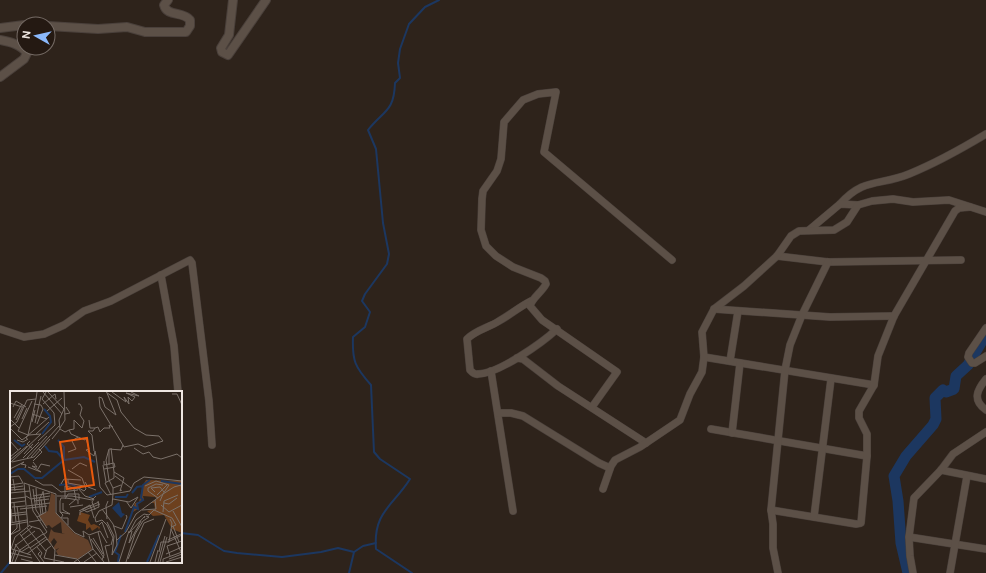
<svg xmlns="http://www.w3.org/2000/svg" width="986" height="573" font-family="'DM Sans',sans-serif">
<rect width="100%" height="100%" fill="#2e231b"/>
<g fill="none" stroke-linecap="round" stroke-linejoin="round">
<g stroke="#1c3760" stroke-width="2">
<path d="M181 533 198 535 224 551 237 553 282 557 321 552 338 548 354 552"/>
<path d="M1 573 11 561"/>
<path d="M349 573 354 552 363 546 376 543"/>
<path d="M412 573 376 549C373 512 393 506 410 479L380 459 374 452 371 385C355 367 352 361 353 337L365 327 370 312 362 301 365 294 387 264 389 254 383 223 376 149 368 130C384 110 394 112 395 83L400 78 398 63 400 49 409 24 425 7 439 0"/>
</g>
<path stroke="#1c3760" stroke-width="11" d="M908 573 901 543 898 501 894 476 906 456 933 425 936 419 935 398 943 390 946 392 954 389 956 376 968 365 986 334"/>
<g stroke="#4a403b" stroke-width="8">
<g id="minor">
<path d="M840 204C864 177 880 186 909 174 936 163 961 149 986 134"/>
<path d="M809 230 840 204 858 205"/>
<path d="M777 256 828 262 961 260"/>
<path d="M161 275 174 346 178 392"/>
<path d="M531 301C519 307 510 315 499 321 488 328 476 330 467 339L470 370C472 372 474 375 478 374 498 374 542 343 557 329"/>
<path d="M714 309 830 317 894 316"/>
<path d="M986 328 969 353 968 357 972 363H975L986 356"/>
<path d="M0 329 24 337 44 334 64 325 84 311 111 301 190 260 192 263 209 401 212 445"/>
<path d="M704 357 874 385"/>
<path d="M517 358 523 359 558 386 646 443"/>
<path d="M730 361 738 311"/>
<path d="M491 371 513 511"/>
<path d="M986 379C977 390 972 400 986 410"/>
<path d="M592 407 617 372 542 320 530 306C532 298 542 292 546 284L545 281 541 278 513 267 496 256 486 246 481 230 482 199 483 191 497 171 501 159 504 122 523 100 538 94 556 92 544 152 672 260"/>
<path d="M498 413H511L523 416 599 463 610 468"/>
<path d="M711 429 867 456"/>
<path d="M732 433 740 363"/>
<path d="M941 470 986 479"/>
<path d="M603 489 611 466 615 460 640 447 680 420 690 394 702 372 704 357 702 332 714 309 744 286 777 256 791 236 799 231 834 230 847 222 858 205 872 201 893 199 913 202 949 200 986 212"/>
<path d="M771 510 856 524 861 523 867 456V434L859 418V411L874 385 878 356 894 316 955 211 959 208 970 207"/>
<path d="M814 517 831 379"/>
<path d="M909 537 986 549"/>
<path d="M778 573 773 548V524L771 510 785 370 790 345 802 315 828 262"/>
<path d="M913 573 910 556 909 537 914 498 941 470 953 454 986 432"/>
<path d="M950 573 967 476"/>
</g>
</g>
<g stroke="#4a403b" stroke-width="10">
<g id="tertiary">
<path d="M233 0 229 35 221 48 222 52 228 55 266 0"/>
<path d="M48 26 98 29 127 27 145 32H186L190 26V20C183 11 167 17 164 5L168 0"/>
<path d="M0 28 24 25"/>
<path d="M0 40C10 42 20 44 27 53L24 59 0 77"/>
</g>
</g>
<use href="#minor" stroke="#5c5047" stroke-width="7"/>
<use href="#tertiary" stroke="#5c5047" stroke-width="8"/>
</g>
<g transform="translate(10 391)">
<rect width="172" height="172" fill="#2e231b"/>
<path d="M41 102 45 104V121L64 142 78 149 82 158 68 168 48 164 46 160 49 157 45 159 43 157 47 151 44 147 41 151 42 154 38 149 41 138 44 141 55 143 52 142 51 131 42 137 39 134 36 135 29 125 38 120Z" fill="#62412b"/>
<path d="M136 89 172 90V142L162 138 154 124 143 125 137 120 145 118 144 112H141L147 108 145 106 133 105 134 109 128 113V118L121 122 125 112 129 111 133 94ZM70 121 80 124 78 129 81 134 84 133 90 136 89 139 88 136 82 140 80 136 76 139V133L67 130Z" fill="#6d401e"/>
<path d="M109 111 112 122 115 123 111 127 102 117Z" fill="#1c3760"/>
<path fill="none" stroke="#1c3760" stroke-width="2" d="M32 43 41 31 40 25 34 18M4 49 12 55 15 53M48 49 54 56V68M35 55 39 60 47 61 54 69M0 83 8 78H14L25 87H32L54 69 74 66 85 71M151 90 172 93M49 94 61 93 68 97M122 102 127 96 133 95M79 106 92 101M105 106H116L118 103M115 141 124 116 128 118 127 113 133 109 131 107 133 94 140 89M108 171 109 164 105 161 111 144M137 171 149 144"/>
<path fill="none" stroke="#7b716a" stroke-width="1" d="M33 1 52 23M38 1 54 18M96 1 107 9 111 21 124 37 136 44 149 45 153 50 135 56 128 53 114 56 113 54 111 59 99 58 96 69 99 89 103 97 111 94M102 1 116 11 114 6 119 13 118 6 122 10 125 6 116 2 129 5 121 1M97 2 106 24 95 16 92 7 89 6 90 16 113 54M162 3H167L172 14M0 12 12 16M24 13 31 14 33 18 27 33M33 13 45 3 46 8M3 16 6 10 16 16M54 18 49 29 50 38 55 41 59 39 61 43 75 49 76 47 79 58 76 59 84 65 85 60 86 65 90 96 97 104 103 103V97M37 20 52 7M22 23 37 28M55 23 60 22 56 16M4 27 12 13M0 28 9 37M12 28 17 17M6 29 13 15M79 29 80 37H85L83 40H78L82 44 84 60M22 31 25 19M25 32 31 5M0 36 7 31 17 9 26 8 27 1M50 37 55 29 54 1M85 37 88 36 90 41 94 37H100L99 34 103 36M1 38 12 49 19 44 31 43M59 39 64 38V29L72 37 74 30 70 24 72 17 70 13H68M26 43 39 31M18 44 8 40 22 10M18 44 26 8M17 48 16 46 39 26M42 48 50 38M7 49 13 51 18 48M0 50 8 59M20 50 17 53 23 58M28 50 45 34 44 22 32 8 36 1M101 57 104 81M124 57 133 63 139 61 143 66 151 68 167 63 172 67M99 59V74M58 61 66 58 62 50 68 46M14 63 23 53M0 66 11 57M21 66 49 35M13 67 29 51M17 67 37 45M0 69 17 55M23 70 32 61 29 58M94 70V74L104 72 105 76 94 78M2 71 24 66 40 48M0 72 31 43M93 74 96 91M18 76 31 81 22 75 26 76H27L23 71M0 78 14 71 11 73 16 74 15 77M28 78 31 73 40 75M62 78 70 72 77 75M58 79 72 87 76 98 74 100 67 96 75 105 84 108 82 111 85 119M105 85 121 97M0 86 9 85 13 92M3 88 5 100M58 88V92L74 95M25 89 33 94H42L51 101 68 99M75 91 78 96 86 99M51 93 54 88 71 89M0 94 13 92M19 94 23 120 37 141 33 144M0 97 13 95M26 97 27 114M23 98 26 119 30 125M0 99 14 98M145 101 141 97 150 96 154 101M0 102 20 100M58 103 55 108V95L68 98M58 103H69V109M101 104 95 92 104 87V81L114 87 110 100 112 99M147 104 157 94M16 105 21 108 40 105M23 105 40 102M47 105H62L82 109 86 105M56 107 68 109V113M148 107 138 100V97L146 93 153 94M0 108 16 106M31 108 33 123M103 108 119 111 128 106M24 110 39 108M116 110 121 117 128 106M150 110 153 103 164 96 171 94 172 99M0 112 15 110M4 112 6 131M154 112 159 113 167 107M59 114 66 108 64 98M151 114 159 121 172 114M7 115 9 130M17 115 40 112M2 116 15 115M60 116 73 114M1 118 2 131M10 118 37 115M72 118 77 121 89 116 88 110M73 118 89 111M92 118 103 133 106 143 107 154 102 164 104 145 97 131M132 119 146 118 145 109M69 120 80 114 84 127M163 120 172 136M50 121 60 123 53 119V112M153 121 154 110 168 104M0 123 16 121M31 124 29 109 33 101M70 124V121L90 113M0 125 17 123M29 125 37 137M27 126 36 121 33 100M51 127 53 124 50 121V110L51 107H54M52 127H58V134M134 127 135 125 119 142 126 129 134 123 139 124 144 119 162 127 166 134 161 136M97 128 96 115 98 110M19 131 31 129M0 132 17 129M0 134 17 131M89 134 92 131 98 147M20 135 30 138 45 159 44 171M104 135 112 138 117 126 116 124M163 135 169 151M18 136 14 92 46 103V122L65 142 74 146 73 140 79 144 90 140 97 152M17 137 36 160M161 138 171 161M122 140 119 152 131 130M88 141 94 164 92 169M10 143 30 171M0 144 10 139 9 130M0 144 7 137V133M11 145 22 136M79 145 83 158 94 171M83 147 93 163M81 148 94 167M107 149 116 141 126 123 153 103 159 94 146 90 135 95M158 149 171 143M158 151 172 144M5 153 11 161 19 156M101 154 103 147 97 134 92 129 86 131 85 127 89 120 102 114 103 103 120 100 124 92 134 86 172 90M27 156 32 162 30 166M20 157 36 146M2 158 21 164M0 161 5 146 20 134M30 161 28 163 34 171M78 161 86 171M149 161 151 151H159L162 132 160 128M1 162 22 167M17 163 37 148M156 163 172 156M45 164 67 168 70 171M160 165 157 155 172 150M34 167 54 171M34 167 37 158 41 155M11 168 23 171M118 168 134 132 144 128M159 168 172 163M0 170 6 154 25 140M2 171 6 159M5 171 10 159 33 143M64 171 83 158M74 171 87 162M99 171 95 155 100 154M109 171 119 140M116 171 125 143 133 130 139 126 136 125M140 171 156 128M145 171 148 159M148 171 155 145M150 171 157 146M153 171V168L172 161M156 171 172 166"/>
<path fill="#e8590c" fill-opacity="0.15" stroke="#e8590c" stroke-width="2" d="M77 47 84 94 57 98 50 51Z"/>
<rect width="172" height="172" fill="none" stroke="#eee6e1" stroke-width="2"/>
</g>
<g transform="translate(36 36) rotate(278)"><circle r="19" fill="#241912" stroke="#756b65"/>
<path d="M0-3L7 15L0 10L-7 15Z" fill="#8bb9fc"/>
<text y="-6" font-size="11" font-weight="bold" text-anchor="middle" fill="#eee6e1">N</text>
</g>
</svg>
